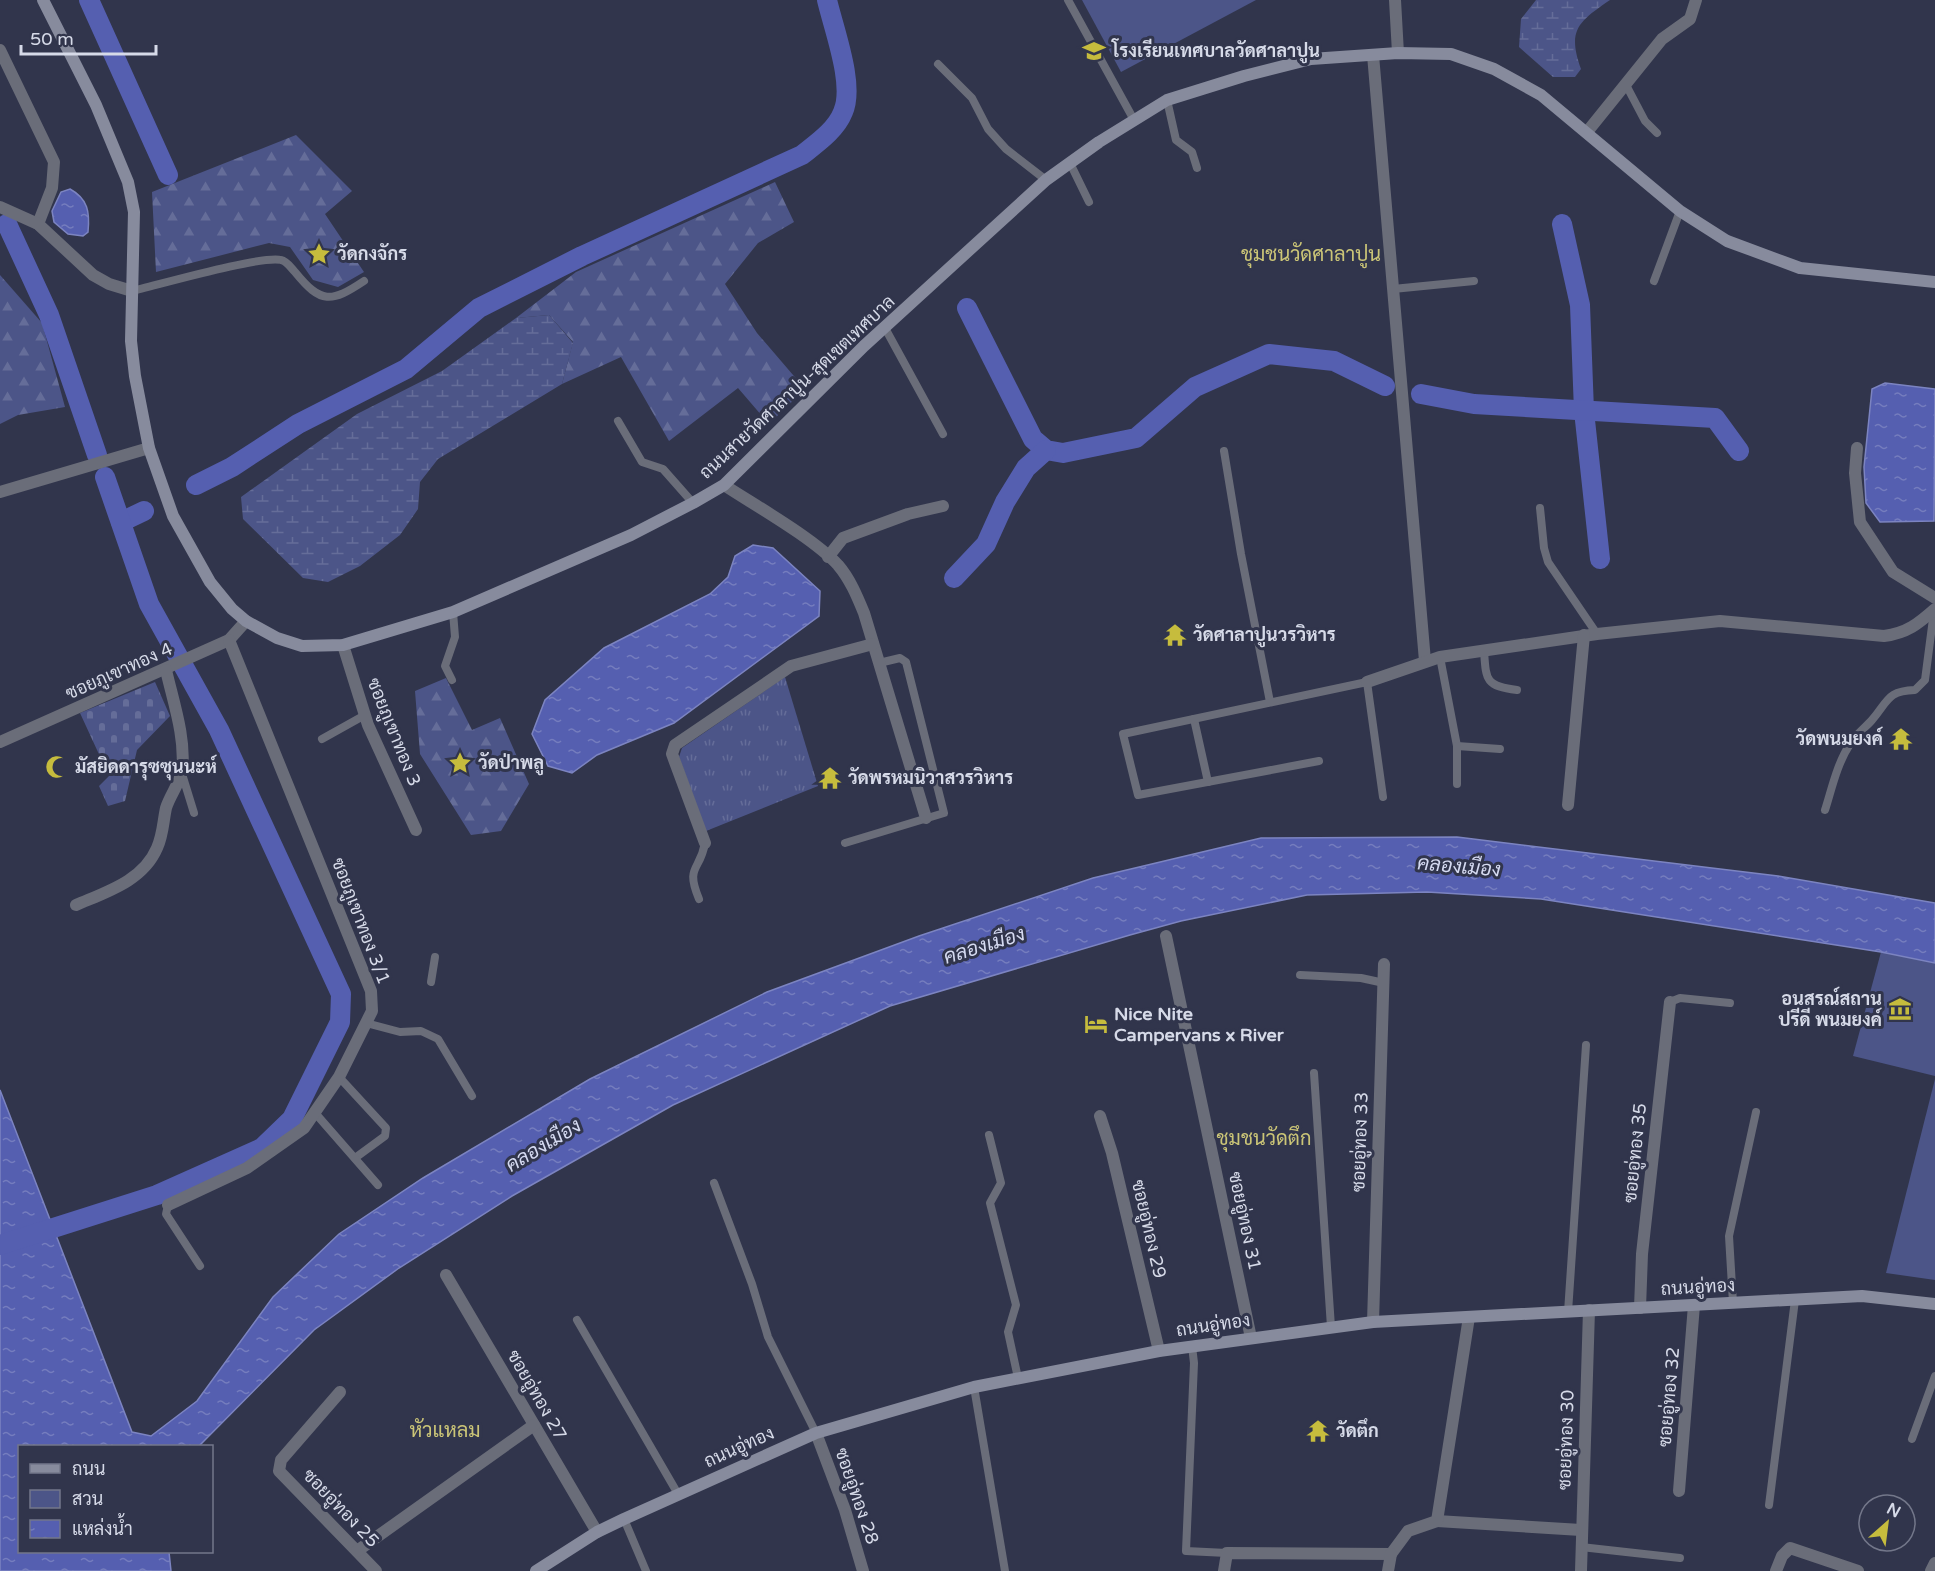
<svg xmlns="http://www.w3.org/2000/svg" width="1935" height="1571" font-family="'Varela Round',Sarabun,sans-serif">
<defs>
<pattern id="grass-tufts" width="24" height="20" patternUnits="userSpaceOnUse" patternTransform="scale(1.5)"><rect width="24" height="20" fill="#4c5588"/><path d="M3 7l-1-3M5 7V3M7 7l1-3M15 17l-1-3M17 17v-4M19 17l1-3" fill="none" stroke="#656d99"/></pattern>
<pattern id="forest-firs" width="22" height="20" patternUnits="userSpaceOnUse" patternTransform="scale(1.5)"><rect width="22" height="20" fill="#4c5588"/><path d="M5 1l3.5 6h-7zM16 11l3.5 6h-7z" fill="#656d99"/></pattern>
<pattern id="wetland-marsh" width="20" height="14" patternUnits="userSpaceOnUse" patternTransform="scale(1.5)"><rect width="20" height="14" fill="#4c5588"/><path d="M1 5h8M5 5V1M11 12h8M15 12V8" fill="none" stroke="#656d99"/></pattern>
<pattern id="cemetery-stones" width="16" height="16" patternUnits="userSpaceOnUse" patternTransform="scale(1.5)"><rect width="16" height="16" fill="#4c5588"/><path d="M2 7V4a2 2 0 0 1 4 0v3zM10 15v-3a2 2 0 0 1 4 0v3z" fill="#656d99"/></pattern>
<pattern id="water-ripples" width="26" height="14" patternUnits="userSpaceOnUse" patternTransform="scale(1.5)"><rect width="26" height="14" fill="#555fb0"/><path d="M2 4q2-2 4 0t4 0M15 11q2-2 4 0t4 0" fill="none" stroke="#757dbe"/></pattern>
</defs>
<rect width="100%" height="100%" fill="#31354c"/>
<path fill="url(#grass-tufts)" d="M785 677 818 786 706 831 679 757 682 748Z"/>
<g fill="url(#forest-firs)">
<path d="M296 135 352 191 325 214 364 272 338 287 313 280 290 247 269 243 156 272 152 192Z"/>
<path d="M775 182 794 222 758 243 725 284 757 333 805 389 769 424 738 388 669 441 621 357 562 384 573 342 549 315 516 318 576 272Z"/>
<path d="M0 275 42 323 65 407 18 415 0 424Z"/>
<path d="M446 678 472 730 500 718 529 784 501 831 471 835 420 754 415 691Z"/>
</g>
<g fill="url(#wetland-marsh)">
<path d="M1536 0H1610C1578 22 1567 30 1581 69L1575 77H1553L1519 47 1521 19Z"/>
<path d="M549 315 573 343 562 384 438 459 420 482 418 509 400 535 360 566 328 582 303 578 243 519 241 497 357 414 442 371 516 318Z"/>
</g>
<path fill="url(#cemetery-stones)" d="M155 682 170 716 137 750 125 801 108 806 99 786 109 776 80 713Z"/>
<g fill="#4c5588">
<path d="M1082 0H1256L1121 72Z"/>
<path d="M1881 952 1935 963V1076L1853 1056Z"/>
<path d="M1935 1079V1280L1886 1273Z"/>
</g>
<g fill="url(#water-ripples)" stroke="#7c84c1" stroke-width="1.5">
<path d="M70 189C88 199 90 212 88 232L83 236 68 234 54 222 52 211 61 192Z"/>
<path d="M1885 383 1935 389 1934 521 1880 522 1866 503 1864 467 1872 389Z"/>
<path d="M753 545 773 548 820 591 819 616 674 723 597 755 572 773 548 766 532 734 545 700 604 648 710 594 728 577 735 556Z"/>
<path d="M1457 837 1778 876 1935 903V963L1881 952 1541 899 1427 892 1307 895 1181 921 1130 935 890 1006 673 1105 512 1196 399 1268 314 1330 199 1446H20V1552H169L171 1571H0V1090L132 1432 151 1436 197 1401 273 1297 339 1234 423 1178 590 1079 767 992 919 936 1093 878 1261 838Z"/>
</g>
<g fill="none" stroke-linecap="round" stroke-linejoin="round">
<g stroke="#555fb0" stroke-width="20">
<path d="M89 0 168 175"/>
<path d="M7 224 49 315 97 455"/>
<path d="M1562 224 1580 305 1584 411 1600 559"/>
<path d="M967 308 1033 439 1046 450 1063 453 1136 438 1195 387 1269 354 1334 361 1385 386"/>
<path d="M1421 394 1474 404 1715 418 1739 451"/>
<path d="M196 485 232 467 298 424 406 369 479 308 582 256 802 155C817 143 836 130 843 112 855 85 834 30 827 0"/>
<path d="M121 522 144 511"/>
<path d="M954 578 986 544 1005 502 1026 468 1046 450"/>
<path d="M0 1245 157 1195 262 1148 292 1119 340 1022 341 994 219 730 149 604 105 477"/>
</g>
<g stroke="#6a6d79" stroke-width="8">
<path d="M1068 0 1134 120"/>
<path d="M938 64 972 98 988 129 1006 149 1046 180"/>
<path d="M1625 83 1645 121 1657 133"/>
<path d="M1167 100 1176 140 1192 152 1197 168"/>
<path d="M1070 163 1089 202"/>
<path d="M1654 281 1680 211"/>
<path d="M1393 289 1474 281"/>
<path d="M132 291C158 285 262 255 281 260 287 261 291 268 295 272 321 304 331 303 364 281"/>
<path d="M885 328 943 434"/>
<path d="M618 421 642 462 663 469 693 503"/>
<path d="M1224 451 1241 554 1270 702"/>
<path d="M1540 508 1544 548 1548 562 1597 634"/>
<path d="M1484 650C1486 680 1485 686 1517 690"/>
<path d="M1440 657 1457 746 1500 749"/>
<path d="M452 680 445 666 455 637 453 612"/>
<path d="M1194 719 1208 782"/>
<path d="M322 739 365 715"/>
<path d="M1457 746V784"/>
<path d="M1319 761 1138 795 1123 734 1367 682 1383 797"/>
<path d="M182 774 194 813"/>
<path d="M1825 810C1832 788 1837 764 1850 744 1856 734 1865 728 1872 720 1889 700 1887 691 1915 690L1925 680 1934 611"/>
<path d="M845 843 944 813 906 662 900 658 879 663"/>
<path d="M699 899C685 865 700 872 705 843"/>
<path d="M1300 975 1361 978 1384 983"/>
<path d="M431 982 435 957"/>
<path d="M1670 1002 1680 998 1730 1003"/>
<path d="M366 1023 400 1032 421 1031 438 1039 472 1096"/>
<path d="M1314 1073 1331 1327"/>
<path d="M339 1077 386 1128 385 1136 355 1158"/>
<path d="M316 1114 378 1185"/>
<path d="M989 1135 1001 1183 990 1203 1016 1305 1008 1332 1018 1378"/>
<path d="M714 1183 752 1284 768 1337 816 1433"/>
<path d="M168 1205 166 1214 200 1266"/>
<path d="M1733 1303 1729 1236 1756 1112"/>
<path d="M1568 1312 1586 1045"/>
<path d="M577 1320 678 1494"/>
<path d="M1192 1346 1194 1363 1186 1551 1227 1553"/>
<path d="M974 1387 1005 1571"/>
<path d="M1912 1439 1935 1376"/>
<path d="M1769 1505 1795 1300"/>
<path d="M624 1519 646 1571"/>
<path d="M1581 1547 1680 1558"/>
</g>
<g stroke="#6a6d79" stroke-width="12">
<path d="M1395 0 1398 53"/>
<path d="M0 50 54 162 52 188 38 224"/>
<path d="M1373 55 1425 661"/>
<path d="M1587 132 1662 39 1690 19 1696 0"/>
<path d="M0 207 38 224 93 275 109 284 132 291"/>
<path d="M1857 448 1855 473 1860 522 1893 572 1935 598"/>
<path d="M724 485C756 506 813 538 838 565 850 579 857 596 864 613L926 818"/>
<path d="M0 492 149 448"/>
<path d="M828 557 843 538 908 514 943 506"/>
<path d="M343 645 368 725 416 830"/>
<path d="M1367 682 1440 657 1597 634 1720 621 1884 636C1907 633 1918 624 1935 609"/>
<path d="M0 742 229 640 246 621"/>
<path d="M1568 805 1584 635"/>
<path d="M705 843 672 754 675 745 791 666 873 644"/>
<path d="M76 905C106 892 143 881 157 848 163 835 163 822 166 808 170 795 180 783 182 770 186 738 173 701 166 670"/>
<path d="M1166 936 1251 1338"/>
<path d="M1100 1116 1112 1153 1159 1351"/>
<path d="M168 1205 247 1168 304 1128 339 1077 372 1011 371 991 229 640"/>
<path d="M446 1275 597 1532"/>
<path d="M1640 1308 1642 1254 1670 1002"/>
<path d="M1373 1322 1384 964"/>
<path d="M340 1392 281 1460 279 1471 376 1571"/>
<path d="M816 1433 845 1510 863 1571"/>
<path d="M1679 1491 1694 1305"/>
<path d="M1437 1521 1581 1530"/>
<path d="M357 1551 534 1425"/>
<path d="M1224 1571 1227 1553 1391 1554 1408 1531 1437 1521 1469 1317"/>
<path d="M1388 1571 1391 1554"/>
<path d="M1581 1571 1589 1310"/>
<path d="M1776 1571 1782 1556 1790 1548 1858 1571"/>
<path d="M1931 1571 1935 1563"/>
</g>
<g stroke="#878b9d" stroke-width="12">
<path d="M43 0 96 105 128 182 134 212 131 341 135 376 149 448 173 516 210 582 232 609 246 621 277 638 302 646 343 645 453 612 631 535 693 503 724 485 864 346 1046 180 1099 142 1167 100 1244 76 1311 59 1398 53 1451 54 1494 69 1541 95 1680 211 1727 241 1800 268 1935 282"/>
<path d="M536 1571 597 1532 624 1519 816 1433 974 1387 1159 1351 1373 1322 1862 1296 1935 1304"/>
</g>
</g>
<defs>
<g id="school-bare" transform="scale(1.8)"><path d="M0-5L7-2L0 1L-7-2ZM-4 1L0 2.5L4 1V4Q0 6-4 4Z" fill="#c6bc3d" stroke="#31354c" stroke-width="2.5" paint-order="stroke"/></g>
<g id="sight-bare" transform="scale(1.8)"><path d="M0-6L1.8-2.2L6-1.7L2.9 1.2L3.7 5.4L0 3.3L-3.7 5.4L-2.9 1.2L-6-1.7L-1.8-2.2Z" fill="#c6bc3d" stroke="#31354c" stroke-width="2.5" paint-order="stroke"/></g>
<g id="temple-bare" transform="scale(1.8)"><path d="M0-6L5-2H3V0L6.5 2.5H4V6H1.5V3h-3V6H-4V2.5H-6.5L-3 0V-2H-5Z" fill="#c6bc3d" stroke="#31354c" stroke-width="2.5" paint-order="stroke"/></g>
<g id="mosque-bare" transform="scale(1.8)"><path d="M3.5-4.9A6 6 0 1 0 3.5 4.9A5 5 0 1 1 3.5-4.9Z" fill="#c6bc3d" stroke="#31354c" stroke-width="2.5" paint-order="stroke"/></g>
<g id="museum-bare" transform="scale(1.8)"><path d="M0-6L6-3V-2H-6V-3ZM-5-1h2V3h-2ZM-1-1h2V3h-2ZM3-1h2V3H3ZM-6 4H6V6H-6Z" fill="#c6bc3d" stroke="#31354c" stroke-width="2.5" paint-order="stroke"/></g>
<g id="hotel-bare" transform="scale(1.8)"><path d="M-6-4.5h1.5V1H6V5H4.5V3h-9V5H-6ZM-4 0a1.8 1.8 0 1 1 3.6 0ZM.5 0V-2.5h3Q6-2.5 6 0Z" fill="#c6bc3d" stroke="#31354c" stroke-width="2.5" paint-order="stroke"/></g>
</defs>
<g fill-rule="evenodd">
<use href="#school-bare" x="1094" y="51"/>
<use href="#sight-bare" x="319" y="254"/>
<use href="#temple-bare" x="1175" y="635"/>
<use href="#temple-bare" x="1901" y="739"/>
<use href="#sight-bare" x="460" y="763"/>
<use href="#mosque-bare" x="57" y="767"/>
<use href="#temple-bare" x="830" y="778"/>
<use href="#museum-bare" x="1900" y="1009"/>
<use href="#hotel-bare" x="1096" y="1024"/>
<use href="#temple-bare" x="1318" y="1431"/>
</g>
<g text-anchor="middle" stroke-width="6" stroke-linejoin="round" paint-order="stroke">
<g font-size="18" font-weight="bold" fill="#d6dae8" stroke="#31354c" text-anchor="start">
<text x="1112" y="57">โรงเรียนเทศบาลวัดศาลาปูน</text>
<text x="337" y="260">วัดกงจักร</text>
<text x="1193" y="641">วัดศาลาปูนวรวิหาร</text>
<text x="1883" y="745" text-anchor="end">วัดพนมยงค์</text>
<text x="478" y="769">วัดป่าพลู</text>
<text x="75" y="773">มัสยิดดารุซซุนนะห์</text>
<text x="848" y="784">วัดพรหมนิวาสวรวิหาร</text>
<text x="1882" y="1005" text-anchor="end">อนุสรณ์สถาน<tspan x="1882" dy="21">ปรีดี พนมยงค์</tspan></text>
<text x="1114" y="1020">Nice Nite<tspan x="1114" dy="21">Campervans x River</tspan></text>
<text x="1336" y="1437">วัดตึก</text>
</g>
<g font-size="18" fill="#d6dae8" stroke="#31354c">
<text transform="translate(797 387) rotate(-43)" y="6">ถนนสายวัดศาลาปูน-สุดเขตเทศบาล</text>
<text transform="translate(119 671) rotate(-24)" y="6">ซอยภูเขาทอง 4</text>
<text transform="translate(394 732) rotate(68)" y="6">ซอยภูเขาทอง 3</text>
<text transform="translate(361 921) rotate(69)" y="6">ซอยภูเขาทอง 3/1</text>
<text transform="translate(1360 1142) rotate(-88)" y="6">ซอยอู่ทอง 33</text>
<text transform="translate(1635 1153) rotate(-84)" y="6">ซอยอู่ทอง 35</text>
<text transform="translate(1245 1221) rotate(78)" y="6">ซอยอู่ทอง 31</text>
<text transform="translate(1149 1229) rotate(77)" y="6">ซอยอู่ทอง 29</text>
<text transform="translate(1698 1287) rotate(-3)" y="6">ถนนอู่ทอง</text>
<text transform="translate(1213 1325) rotate(-8)" y="6">ถนนอู่ทอง</text>
<text transform="translate(537 1395) rotate(60)" y="6">ซอยอู่ทอง 27</text>
<text transform="translate(1669 1397) rotate(-85)" y="6">ซอยอู่ทอง 32</text>
<text transform="translate(1566 1440) rotate(-88)" y="6">ซอยอู่ทอง 30</text>
<text transform="translate(739 1447) rotate(-24)" y="6">ถนนอู่ทอง</text>
<text transform="translate(857 1496) rotate(71)" y="6">ซอยอู่ทอง 28</text>
<text transform="translate(341 1508) rotate(46)" y="6">ซอยอู่ทอง 25</text>
</g>
<g font-size="20" fill="#cbc577" stroke="#31354c">
<text x="1311" y="261">ชุมชนวัดศาลาปูน</text>
<text x="1264" y="1145">ชุมชนวัดตึก</text>
<text x="445" y="1437">หัวแหลม</text>
</g>
<g font-size="20" font-style="italic" fill="#d5daf1" stroke="#31354c">
<text transform="translate(1459 866) rotate(5)" y="7">คลองเมือง</text>
<text transform="translate(984 945) rotate(-17)" y="7">คลองเมือง</text>
<text transform="translate(543 1145) rotate(-31)" y="7">คลองเมือง</text>
</g>
</g>
<rect x="18" y="1445" width="195" height="108" fill="#31354c" stroke="#73778a" stroke-width="1.5"/>
<rect x="30" y="1464" width="30" height="9" fill="#878b9d" stroke="#73778a" stroke-width="1.5"/>
<text x="72" y="1475" font-size="18" fill="#d6dae8">ถนน</text>
<rect x="30" y="1490" width="30" height="18" fill="#4c5588" stroke="#73778a" stroke-width="1.5"/>
<text x="72" y="1505" font-size="18" fill="#d6dae8">สวน</text>
<rect x="30" y="1520" width="30" height="18" fill="url(#water-ripples)" stroke="#73778a" stroke-width="1.5"/>
<text x="72" y="1535" font-size="18" fill="#d6dae8">แหล่งน้ำ</text>
<g transform="translate(1887 1523) rotate(28)"><circle r="28" fill="#31354c" stroke="#73778a" stroke-width="1.5"/>
<path d="M0-4.5L10 22L0 15L-10 22Z" fill="#c6bc3d"/>
<text y="-9" font-size="16" font-weight="bold" text-anchor="middle" fill="#d6dae8">N</text>
</g>
<path d="M21 45v9h135v-9" fill="none" stroke="#d6dae8" stroke-width="3"/>
<text x="30" y="45" font-size="18" fill="#d6dae8" stroke="#31354c" stroke-width="4.5" paint-order="stroke">50 m</text>
</svg>
